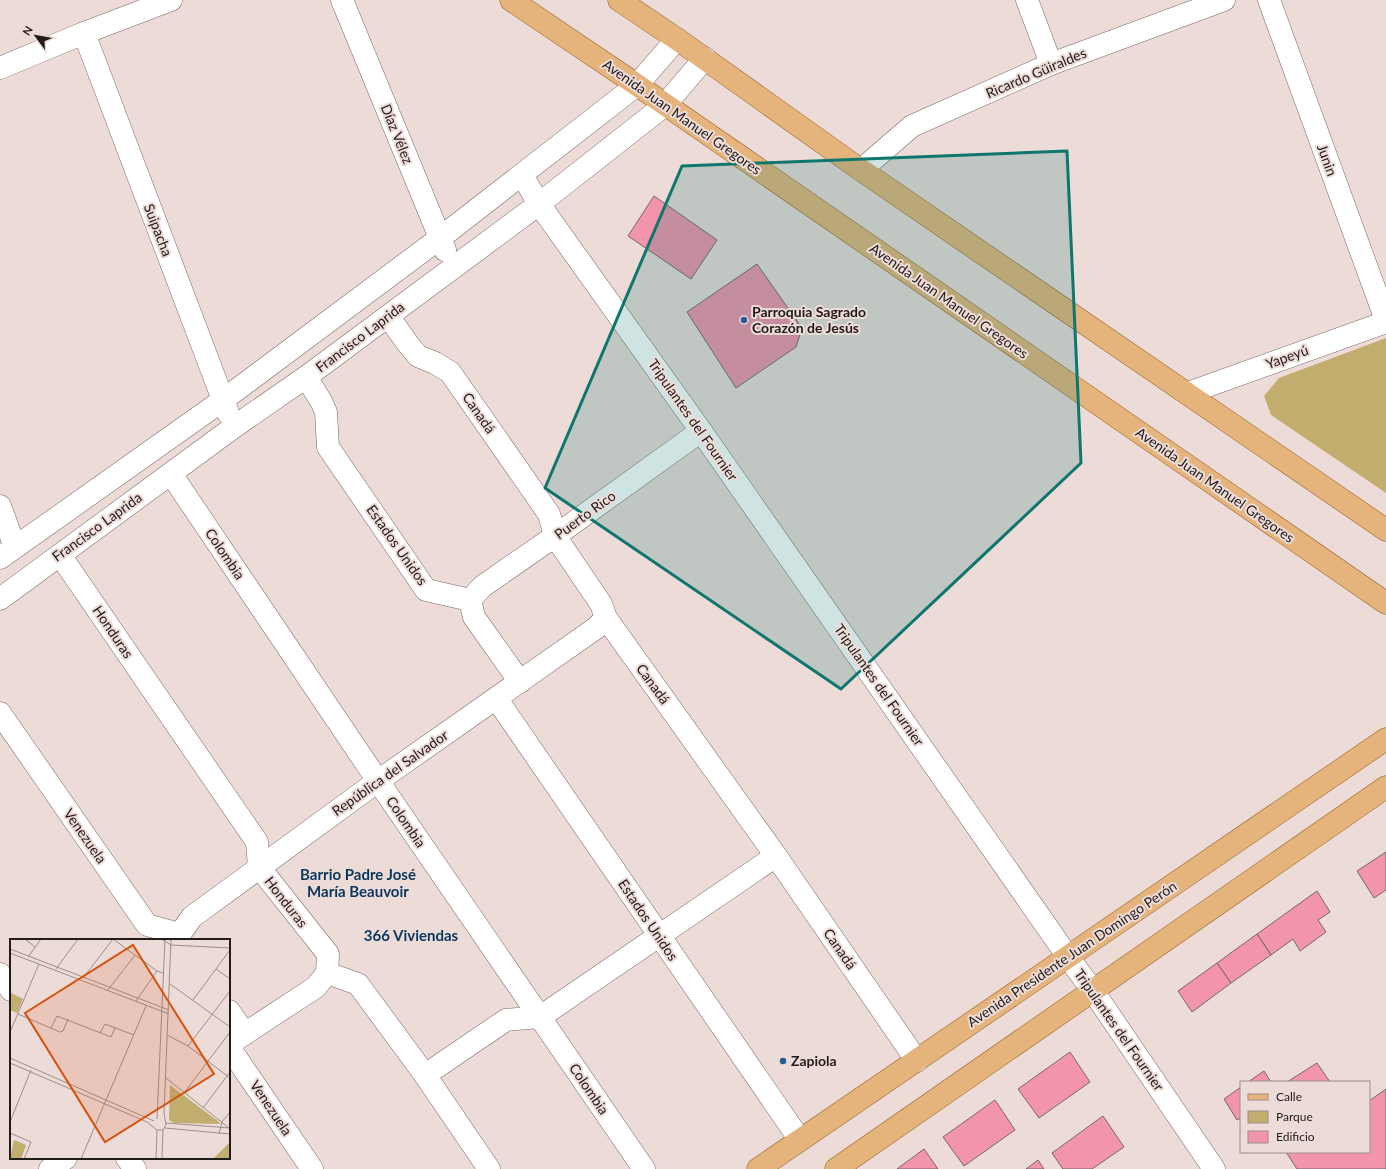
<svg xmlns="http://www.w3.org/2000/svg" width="1386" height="1169" font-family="Lato,sans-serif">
<rect width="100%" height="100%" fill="#eddbd7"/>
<path fill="#c1ad6e" d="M1386 338V493L1271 415 1264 396 1279 378Z"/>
<g fill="#f294aa" stroke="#766669">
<path d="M654 196 717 240 691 279 628 236Z"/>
<path d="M757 264 802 328 796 347 736 388 687 312Z"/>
<path d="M1386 852V890L1374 898 1357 871Z"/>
<path d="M1317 891 1330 912 1318 920 1326 932 1300 951 1293 939 1271 955 1257 934Z"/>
<path d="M1257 934 1271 955 1231 983 1217 963Z"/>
<path d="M1217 963 1231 983 1192 1012 1178 991Z"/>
<path d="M1070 1052 1090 1082 1039 1118 1018 1089Z"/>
<path d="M1317 1063 1330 1082H1287Z"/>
<path d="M1264 1071 1271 1082H1248Z"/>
<path d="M1241 1087V1118L1237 1120 1224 1099Z"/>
<path d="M1386 1089V1169H1297L1286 1152H1369V1101Z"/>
<path d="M995 1100 1015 1130 964 1166 943 1137Z"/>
<path d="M1103 1116 1124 1147 1092 1169H1063L1052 1153Z"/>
<path d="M924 1149 938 1169H897Z"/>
<path d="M1038 1160 1044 1169H1026Z"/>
</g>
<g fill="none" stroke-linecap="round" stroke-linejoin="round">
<g stroke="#786864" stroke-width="23">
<g id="minor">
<path d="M342 0 445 250"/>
<path d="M1027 0 1051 64"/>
<path d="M1269 0 1386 320"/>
<path d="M84 33 228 413"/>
<path d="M0 68 84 33 171 0"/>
<path d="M861 170 912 126 1051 64 1224 0"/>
<path d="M522 175 539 204 701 431 1068 957 1093 991 1214 1169"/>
<path d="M388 316 408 344 418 356 435 363 450 372 549 514 555 536 601 604 606 618 776 856 917 1061"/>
<path d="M306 377 321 401 326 412 328 447 426 590 470 600"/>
<path d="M1188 393 1386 322"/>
<path d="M171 474 378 781 644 1169"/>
<path d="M0 506 15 547"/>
<path d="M60 555 257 842 259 867 328 954 327 973"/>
<path d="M0 558 223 400 440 238 637 85 677 39"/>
<path d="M0 599 234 427 306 377 539 204 665 105 705 58"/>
<path d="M470 600 483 586 555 536 701 431"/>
<path d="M470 600 474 617 520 682"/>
<path d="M496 698 800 1140"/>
<path d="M0 713 147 925 180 934"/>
<path d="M180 934 192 917 378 781 596 628 606 618"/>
<path d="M327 973 358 984 425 1075 489 1169"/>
<path d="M0 974 11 990"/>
<path d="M229 1011 245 1034"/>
<path d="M229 1044 316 987 327 973"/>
<path d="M229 1047 312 1169"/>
<path d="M425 1075 506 1020 540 1017 776 856"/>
<path d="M127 1158 135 1169"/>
<path d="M50 1169 66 1158"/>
</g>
</g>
<g stroke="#955e20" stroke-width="23">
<g id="major">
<path d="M511 0 637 85 1386 603"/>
<path d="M619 0 677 39 861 170 1386 530"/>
<path d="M758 1169 1386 739"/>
<path d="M836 1169 1386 787"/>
</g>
</g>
<use href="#minor" stroke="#fff" stroke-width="22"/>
<use href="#major" stroke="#e5b47c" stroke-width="22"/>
</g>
<path fill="#0f766e" fill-opacity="0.2" stroke="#0f766e" stroke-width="3" stroke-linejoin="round" d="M1067 151 1081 463 841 689 545 488 682 166Z"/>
<g fill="#1f5f95" stroke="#eddbd7" stroke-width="1.5">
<circle cx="744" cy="320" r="4"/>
<circle cx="783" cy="1061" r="4"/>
</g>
<g text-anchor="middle" stroke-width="4" stroke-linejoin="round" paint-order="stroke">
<g font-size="14" fill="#211b19" stroke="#eddbd7">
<text transform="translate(1036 73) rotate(-23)" y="5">Ricardo Güiraldes</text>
<text transform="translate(682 117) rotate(35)" y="5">Avenida Juan Manuel Gregores</text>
<text transform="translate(397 134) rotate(68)" y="5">Díaz Vélez</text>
<text transform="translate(1327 160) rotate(70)" y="5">Junin</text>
<text transform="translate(158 230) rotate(69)" y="5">Suipacha</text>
<text transform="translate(949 301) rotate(35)" y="5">Avenida Juan Manuel Gregores</text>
<text transform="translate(360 337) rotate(-37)" y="5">Francisco Laprida</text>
<text transform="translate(1287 357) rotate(-20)" y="5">Yapeyú</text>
<text transform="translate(479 413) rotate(55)" y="5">Canadá</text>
<text transform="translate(693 420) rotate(55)" y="5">Tripulantes del Fournier</text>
<text transform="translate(1215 485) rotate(35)" y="5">Avenida Juan Manuel Gregores</text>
<text transform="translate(585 515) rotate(-36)" y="5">Puerto Rico</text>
<text transform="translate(97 527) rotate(-36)" y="5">Francisco Laprida</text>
<text transform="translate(397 545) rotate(55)" y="5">Estados Unidos</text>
<text transform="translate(225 554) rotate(56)" y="5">Colombia</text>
<text transform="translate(113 632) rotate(56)" y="5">Honduras</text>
<text transform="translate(653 684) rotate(54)" y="5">Canadá</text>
<text transform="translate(879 685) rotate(55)" y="5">Tripulantes del Fournier</text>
<text transform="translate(390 773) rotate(-35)" y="5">República del Salvador</text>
<text transform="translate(406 822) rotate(56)" y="5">Colombia</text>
<text transform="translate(85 836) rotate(55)" y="5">Venezuela</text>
<text transform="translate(286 902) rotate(52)" y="5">Honduras</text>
<text transform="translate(648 920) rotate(56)" y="5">Estados Unidos</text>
<text transform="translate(840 949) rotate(55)" y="5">Canadá</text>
<text transform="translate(1072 954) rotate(-34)" y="5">Avenida Presidente Juan Domingo Perón</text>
<text transform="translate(1119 1030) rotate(55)" y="5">Tripulantes del Fournier</text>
<text transform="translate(589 1089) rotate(56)" y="5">Colombia</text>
<text transform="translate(271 1108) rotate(56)" y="5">Venezuela</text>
</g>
<g font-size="14" font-weight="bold" fill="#211b19" stroke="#eddbd7" text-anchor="start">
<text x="752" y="317">Parroquia Sagrado<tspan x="752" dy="16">Corazón de Jesús</tspan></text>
<text x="791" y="1066">Zapiola</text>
</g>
<g font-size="15" font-weight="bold" fill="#09375c" stroke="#eddbd7">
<text x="358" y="880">Barrio Padre José<tspan x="358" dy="17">María Beauvoir</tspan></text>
<text x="411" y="941">366 Viviendas</text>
</g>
</g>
<g transform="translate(10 939)">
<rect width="220" height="220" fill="#eddbd7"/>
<path d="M1 54 13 60 7 74 0 71ZM160 146 209 183 210 185 164 184 159 181ZM4 201 16 206 11 220H0ZM219 204 220 220H203Z" fill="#c1ad6e"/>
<path fill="none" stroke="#9b8e8b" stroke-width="1" d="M15 0 25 8M103 0 147 32 153 34M151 0 161 6 220 9M0 10 159 71M0 14 159 75M18 18 31 0M46 30 68 0M206 30 220 40M73 39 103 0M160 45 220 88M98 51 125 16M183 61 220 11M126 62 147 32M8 75 50 93 53 92 58 80M41 89 47 77 101 98 105 89M0 93 29 25M90 94 95 85 124 96M157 96 178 107 220 139M178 107 220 52M0 119 144 182M0 124 137 183 147 191M156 139 219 189M174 154 220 93M193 169 220 133M147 180 155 0M0 183 21 131M156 184 220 189M155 189 220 195M147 191H153L156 186 154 174 161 0M0 194 21 203 14 220M209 195 212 183 220 173M71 220 136 67M146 220 147 191M152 220 153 191"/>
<path fill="#d4530d" fill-opacity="0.15" stroke="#d4530d" stroke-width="2" d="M123 6 204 135 95 203 15 74Z"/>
<rect width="220" height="220" fill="none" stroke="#211b19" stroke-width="2"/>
</g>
<rect x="1240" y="1081" width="130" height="72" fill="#eddbd7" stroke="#9b8e8b"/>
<rect x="1248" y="1094" width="20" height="6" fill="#e5b47c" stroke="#9b8e8b"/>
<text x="1276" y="1101" font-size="12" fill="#211b19">Calle</text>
<rect x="1248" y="1111" width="20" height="12" fill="#c1ad6e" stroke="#9b8e8b"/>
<text x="1276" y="1121" font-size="12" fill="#211b19">Parque</text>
<rect x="1248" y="1131" width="20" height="12" fill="#f294aa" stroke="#9b8e8b"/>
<text x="1276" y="1141" font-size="12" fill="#211b19">Edificio</text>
<g transform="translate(36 36) rotate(302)" stroke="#eddbd7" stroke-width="3" paint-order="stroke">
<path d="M0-3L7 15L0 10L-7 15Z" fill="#211b19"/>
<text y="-6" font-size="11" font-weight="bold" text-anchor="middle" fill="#211b19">N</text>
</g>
</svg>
